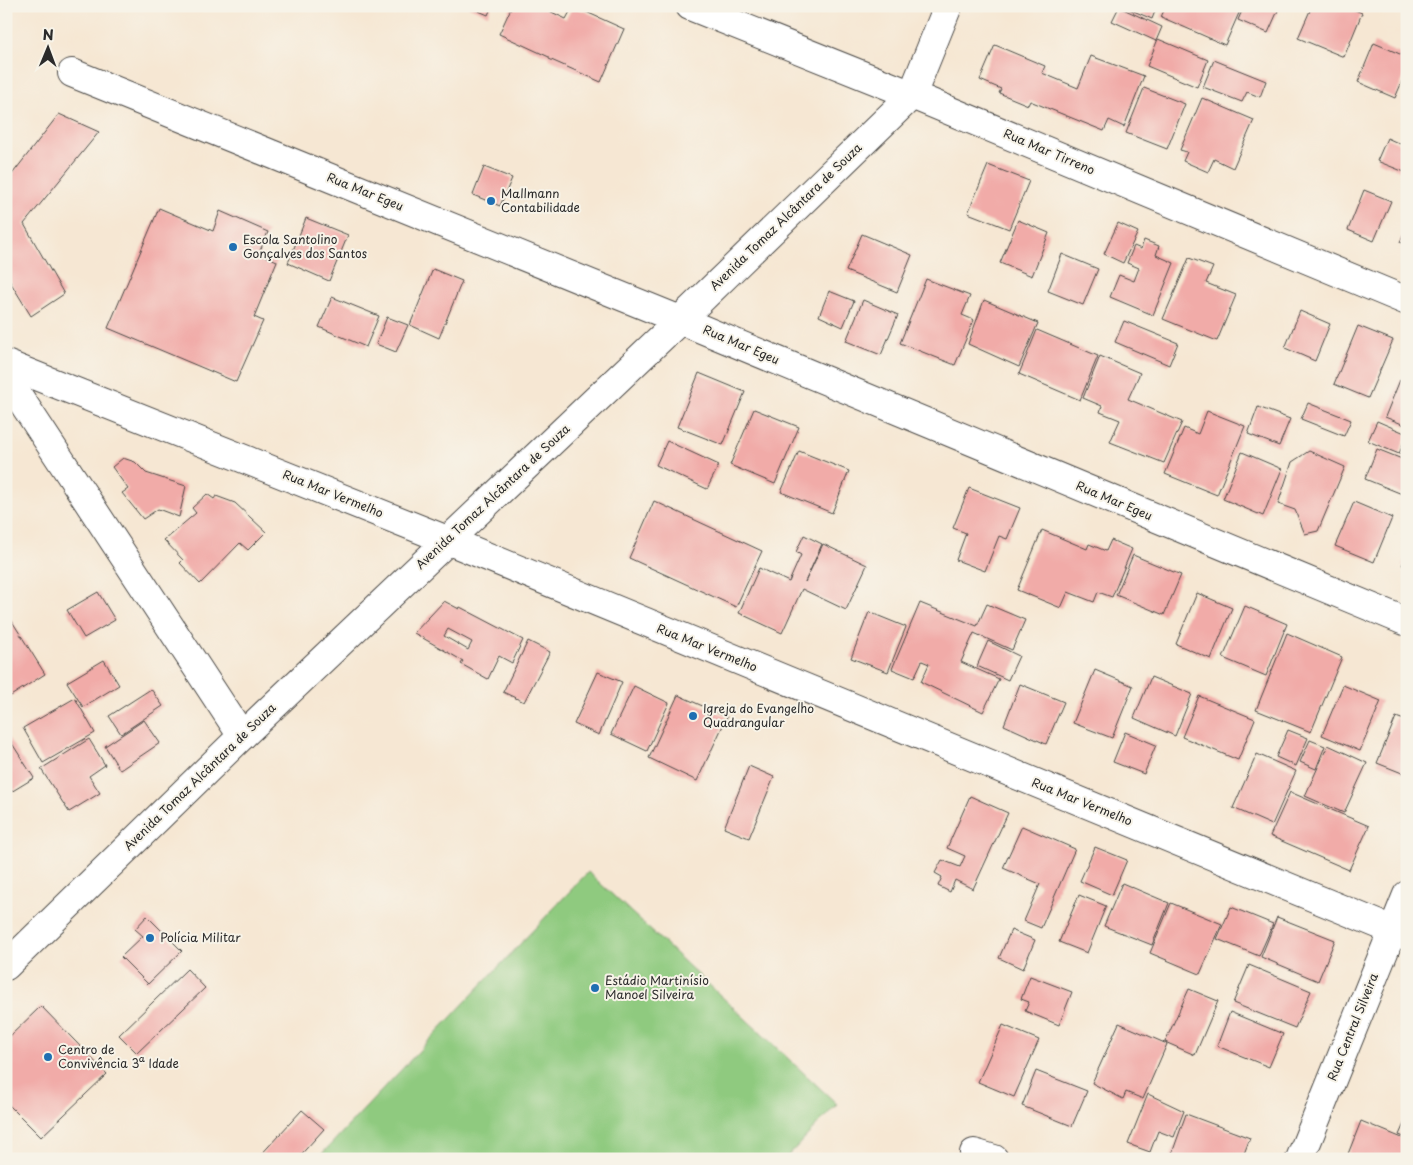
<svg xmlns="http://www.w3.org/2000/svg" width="1413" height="1165" font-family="'Playpen Sans',sans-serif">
<rect width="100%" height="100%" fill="#f7f3e8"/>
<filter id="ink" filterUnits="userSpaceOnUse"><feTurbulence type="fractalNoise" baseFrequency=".02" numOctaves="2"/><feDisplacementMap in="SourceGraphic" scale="10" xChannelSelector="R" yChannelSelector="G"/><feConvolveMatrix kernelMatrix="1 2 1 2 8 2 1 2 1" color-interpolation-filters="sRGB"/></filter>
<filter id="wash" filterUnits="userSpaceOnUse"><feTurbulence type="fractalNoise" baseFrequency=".0096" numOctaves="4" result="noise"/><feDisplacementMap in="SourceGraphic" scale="20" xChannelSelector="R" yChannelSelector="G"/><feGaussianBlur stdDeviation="1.12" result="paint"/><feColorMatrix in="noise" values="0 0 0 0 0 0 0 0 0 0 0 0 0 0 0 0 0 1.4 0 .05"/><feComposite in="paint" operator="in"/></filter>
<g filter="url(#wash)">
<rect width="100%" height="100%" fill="#f6e7d3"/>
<path fill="#8fca7f" stroke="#5d7a55" d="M588 872 837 1104 785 1159H317Z"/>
<g id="blocks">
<g fill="#f1aba8" fill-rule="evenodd">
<path d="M467 6H492L488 15Z"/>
<path d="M512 6H539L566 19 573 6 624 29 601 82 549 59V57L499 34Z"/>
<path d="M1122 6H1157L1152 19Z"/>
<path d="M1166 6H1242L1225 45 1161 17Z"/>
<path d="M1244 6H1280L1268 33 1238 20Z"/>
<path d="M1312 6H1346L1362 13 1344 57 1298 38Z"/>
<path d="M1119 7 1162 27 1156 41 1112 21Z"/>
<path d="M1158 39 1208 60 1197 87 1147 66Z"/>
<path d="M1374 43 1407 57V78L1404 77 1395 98 1358 82Z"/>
<path d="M995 45 1045 66 1042 73 1078 88 1091 56 1144 76 1124 127 1109 120 1104 131 1030 101 1028 105 999 93 1001 89 980 80Z"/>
<path d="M1214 60 1266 81 1260 97 1247 92 1242 102 1203 87Z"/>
<path d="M1144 88 1185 104 1167 149 1126 133Z"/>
<path d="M1202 98 1254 120 1233 168 1214 159 1208 172 1183 161 1187 152 1180 150Z"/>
<path d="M59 114 99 132 24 224 64 294 31 316 6 275V182Z"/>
<path d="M1387 138 1407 147V173L1377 161Z"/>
<path d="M988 165 1029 181 1009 229 968 213Z"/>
<path d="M484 167 512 178 500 206 473 195Z"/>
<path d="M1364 190 1391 201 1374 241 1348 230Z"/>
<path d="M159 208 213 231 220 211 268 232 259 253 277 261 254 317 263 321 236 382 108 328Z"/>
<path d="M306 218 348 235 329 281 288 263Z"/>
<path d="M1018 220 1049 233 1032 276 1000 263Z"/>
<path d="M1118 223 1138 232 1123 263 1104 254Z"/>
<path d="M1407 226V245L1400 242Z"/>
<path d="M862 234 912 255 897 292 846 271Z"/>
<path d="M1144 240 1159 246 1156 255 1174 263 1153 315 1110 297 1119 275 1134 281 1139 268 1127 263 1134 246 1141 249Z"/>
<path d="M1062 254 1098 269 1083 305 1048 291Z"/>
<path d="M1189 258 1213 267 1206 283 1236 295 1217 341 1163 319Z"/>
<path d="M433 269 462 281 439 338 410 325Z"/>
<path d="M926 279 970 296 962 315 974 320 955 365 900 343Z"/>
<path d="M829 291 854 301 843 327 819 316Z"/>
<path d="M332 297 379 316 366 347 319 327Z"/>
<path d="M863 300 898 315 881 355 846 341Z"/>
<path d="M984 300 1038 323 1019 367 968 344Z"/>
<path d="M1300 311 1330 324 1315 361 1285 348Z"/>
<path d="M387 317 408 325 396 352 376 344Z"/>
<path d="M1124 321 1178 343 1169 365 1115 342Z"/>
<path d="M1358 326 1393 340 1368 398 1334 384Z"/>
<path d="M1037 330 1098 356 1080 400 1019 374Z"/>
<path d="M1100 356 1140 373 1128 399 1182 422 1164 463 1110 442 1120 420 1100 412 1102 406 1083 398Z"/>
<path d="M699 373 745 392 723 445 677 427Z"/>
<path d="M1400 380 1407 383V426L1385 417Z"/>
<path d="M1308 403 1351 420 1344 436 1301 419Z"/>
<path d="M1258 407 1290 419 1279 446 1248 434Z"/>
<path d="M754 409 799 427 775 484 730 465Z"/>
<path d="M1207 411 1245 426 1217 495 1165 474 1184 428 1198 434Z"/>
<path d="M1377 421 1407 434 1399 454 1368 441Z"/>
<path d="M667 441 719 465 707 489 656 465Z"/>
<path d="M1377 449 1407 461V496L1365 479Z"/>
<path d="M799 451 849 471 832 513 781 492Z"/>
<path d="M1309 451 1345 467 1318 531 1305 534 1295 510 1278 504 1292 462Z"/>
<path d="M1242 452 1282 469 1263 516 1223 499Z"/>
<path d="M123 458 135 462 146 473 186 486 179 517 158 509 143 519 122 493 128 489 112 467Z"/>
<path d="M969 488 1020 508 1007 539 999 536 985 571 956 560 966 533 953 528Z"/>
<path d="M207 494 214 499 216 496 235 503 266 532 248 550 240 543 200 584 180 563 183 560 164 540 196 513 192 508Z"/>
<path d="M654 501 762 551 736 607 629 558Z"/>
<path d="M1354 502 1392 518 1374 562 1335 546Z"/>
<path d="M1042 530 1087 549 1089 544 1106 551 1111 540 1132 549 1112 597 1098 592 1094 602 1068 592 1061 608 1017 590Z"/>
<path d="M804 535 822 544 805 582 823 544 867 565 846 610 802 589 782 633 739 613 759 568 789 582 801 555 796 552Z"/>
<path d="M1133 555 1181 575 1164 615 1116 595Z"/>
<path d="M1407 555V567L1402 565Z"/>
<path d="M98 592 115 620 84 638 67 610Z"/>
<path d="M1197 593 1232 608 1211 659 1176 644Z"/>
<path d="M444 601 459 609 460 607 523 640 512 663 499 656 488 679 461 664 463 661 414 633ZM448 629 472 642 468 650 444 636Z"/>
<path d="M920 603 977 626 987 604 1025 620 1012 650 974 633 961 662 999 679 983 712 921 682 929 664 922 661 914 678 892 669Z"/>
<path d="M1245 606 1287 624 1266 676 1223 658Z"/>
<path d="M869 612 906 627 888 672 851 658Z"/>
<path d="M10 618 45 674 6 699V620Z"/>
<path d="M1287 633 1342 657 1311 732 1256 710Z"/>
<path d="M528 641 550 652 524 702 503 692Z"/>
<path d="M988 641 1019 656 1008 680 977 666Z"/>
<path d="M104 660 119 685 83 707 67 682Z"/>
<path d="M1095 670 1133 686 1112 738 1073 723Z"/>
<path d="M598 672 622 682 599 735 574 724Z"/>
<path d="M1151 677 1192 694 1175 736 1134 718Z"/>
<path d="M1020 684 1064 702 1046 744 1004 725Z"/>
<path d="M1343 685 1381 701 1360 751 1322 735Z"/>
<path d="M634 686 669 703 647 751 611 734Z"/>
<path d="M151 689 163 706 121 734 109 716Z"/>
<path d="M678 695 727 717 697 781 649 758Z"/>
<path d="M1199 696 1255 719 1238 760 1182 737Z"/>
<path d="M75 698 95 733 43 763 23 728Z"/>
<path d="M1396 717 1407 721V775L1377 763Z"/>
<path d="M144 720 160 743 120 770 105 746Z"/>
<path d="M1288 730 1308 738 1296 766 1276 757Z"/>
<path d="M1125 732 1156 745 1144 774 1113 762Z"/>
<path d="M6 734 34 778 6 795Z"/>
<path d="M89 739 105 765 89 776 100 793 69 812 41 769Z"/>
<path d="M1310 740 1325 746 1316 769 1300 762Z"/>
<path d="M1328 745 1367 763 1344 813 1305 796Z"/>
<path d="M1257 754 1296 771 1272 825 1233 808Z"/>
<path d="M749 766 774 777 749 838 724 828Z"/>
<path d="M1290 792 1369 826 1349 870 1270 836Z"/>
<path d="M970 796 1008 813 973 889 955 880 950 892 938 886 942 877 935 873 942 860 960 867 965 856 947 848Z"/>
<path d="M1022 826 1075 849 1041 928 1024 921 1040 884 1003 868Z"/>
<path d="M1095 847 1127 860 1112 895 1080 881Z"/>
<path d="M1122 883 1169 903 1152 945 1104 926Z"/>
<path d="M1079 895 1106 906 1087 953 1059 942Z"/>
<path d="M1171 903 1222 924 1200 974 1150 953Z"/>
<path d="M1231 907 1273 924 1259 956 1217 939Z"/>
<path d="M147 916 182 951 148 984 121 957 143 936 135 929Z"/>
<path d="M1277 917 1335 940 1318 981 1261 957Z"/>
<path d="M1011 930 1035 940 1023 969 999 958Z"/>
<path d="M1249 965 1311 991 1295 1028 1233 1003Z"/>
<path d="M187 969 205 988 137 1053 119 1035Z"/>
<path d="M1030 976 1072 992 1059 1025 1025 1011 1029 1002 1021 999Z"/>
<path d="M1189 989 1218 1001 1195 1055 1165 1042Z"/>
<path d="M41 1006 107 1074 41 1137 6 1102V1040Z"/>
<path d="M1230 1012 1283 1034 1269 1067 1217 1046Z"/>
<path d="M1119 1023 1167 1044 1143 1099 1126 1092 1123 1099 1092 1083Z"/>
<path d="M1003 1025 1039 1040 1014 1097 978 1082Z"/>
<path d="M1036 1071 1087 1091 1072 1126 1022 1106Z"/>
<path d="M1148 1094 1184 1111 1174 1137 1158 1131 1150 1152 1128 1144Z"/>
<path d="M302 1110 324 1129 297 1159H257Z"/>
<path d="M1186 1114 1250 1138 1242 1159H1170Z"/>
<path d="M1407 1117V1138L1399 1135Z"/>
<path d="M1361 1121 1407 1140V1159H1346Z"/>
</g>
</g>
</g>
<g filter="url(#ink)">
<use href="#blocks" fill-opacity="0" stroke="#494744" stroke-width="1"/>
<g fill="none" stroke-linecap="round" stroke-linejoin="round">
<g stroke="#494744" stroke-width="30">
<g id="minor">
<path d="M690 6 912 95 1407 301"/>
<path d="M72 73 680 320 1407 622"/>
<path d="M6 364 447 540 1407 936"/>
<path d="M6 377 242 736"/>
<path d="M6 966 242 736 680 320 912 95 948 6"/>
<path d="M974 1153 994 1159"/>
<path d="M1300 1159 1407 895"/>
</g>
</g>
<use href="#minor" stroke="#fff" stroke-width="28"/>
</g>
</g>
<g fill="#1f6fb2" stroke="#f7f3e8" stroke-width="2">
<circle cx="491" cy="201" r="5"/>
<circle cx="233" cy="247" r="5"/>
<circle cx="693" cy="716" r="5"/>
<circle cx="150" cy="938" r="5"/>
<circle cx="595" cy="988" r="5"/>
<circle cx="48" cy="1057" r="5"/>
</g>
<g text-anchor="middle" stroke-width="4" stroke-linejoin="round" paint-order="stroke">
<g font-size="12" fill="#2b2b2b" stroke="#f7f3e8">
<text transform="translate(1049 152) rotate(23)" y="4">Rua Mar Tirreno</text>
<text transform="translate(365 192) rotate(22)" y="4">Rua Mar Egeu</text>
<text transform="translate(786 217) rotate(-44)" y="4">Avenida Tomaz Alcântara de Souza</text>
<text transform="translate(741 345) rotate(23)" y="4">Rua Mar Egeu</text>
<text transform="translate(333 494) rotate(22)" y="4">Rua Mar Vermelho</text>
<text transform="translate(493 497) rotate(-43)" y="4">Avenida Tomaz Alcântara de Souza</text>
<text transform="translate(1114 501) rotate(23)" y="4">Rua Mar Egeu</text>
<text transform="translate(707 648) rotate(22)" y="4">Rua Mar Vermelho</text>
<text transform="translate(200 777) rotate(-44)" y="4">Avenida Tomaz Alcântara de Souza</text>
<text transform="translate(1082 802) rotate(22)" y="4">Rua Mar Vermelho</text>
<text transform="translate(1353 1027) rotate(-68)" y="4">Rua Central Silveira</text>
</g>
<g font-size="12" fill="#2b2b2b" stroke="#f7f3e8" text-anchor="start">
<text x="501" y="198">Mallmann<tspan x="501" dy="14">Contabilidade</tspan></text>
<text x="243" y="244">Escola Santolino<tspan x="243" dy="14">Gonçalves dos Santos</tspan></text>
<text x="703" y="713">Igreja do Evangelho<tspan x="703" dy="14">Quadrangular</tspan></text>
<text x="160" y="942">Polícia Militar</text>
<text x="605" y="985">Estádio Martinísio<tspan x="605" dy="14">Manoel Silveira</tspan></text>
<text x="58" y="1054">Centro de<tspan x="58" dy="14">Convivência 3ª Idade</tspan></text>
</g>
</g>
<rect width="1413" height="1165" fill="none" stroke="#f7f3e8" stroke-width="25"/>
<g transform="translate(48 48) rotate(1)" stroke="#f7f3e8" stroke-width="4" paint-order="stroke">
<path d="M0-4L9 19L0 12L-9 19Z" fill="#2b2b2b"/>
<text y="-8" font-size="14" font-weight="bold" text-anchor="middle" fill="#2b2b2b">N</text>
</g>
</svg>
